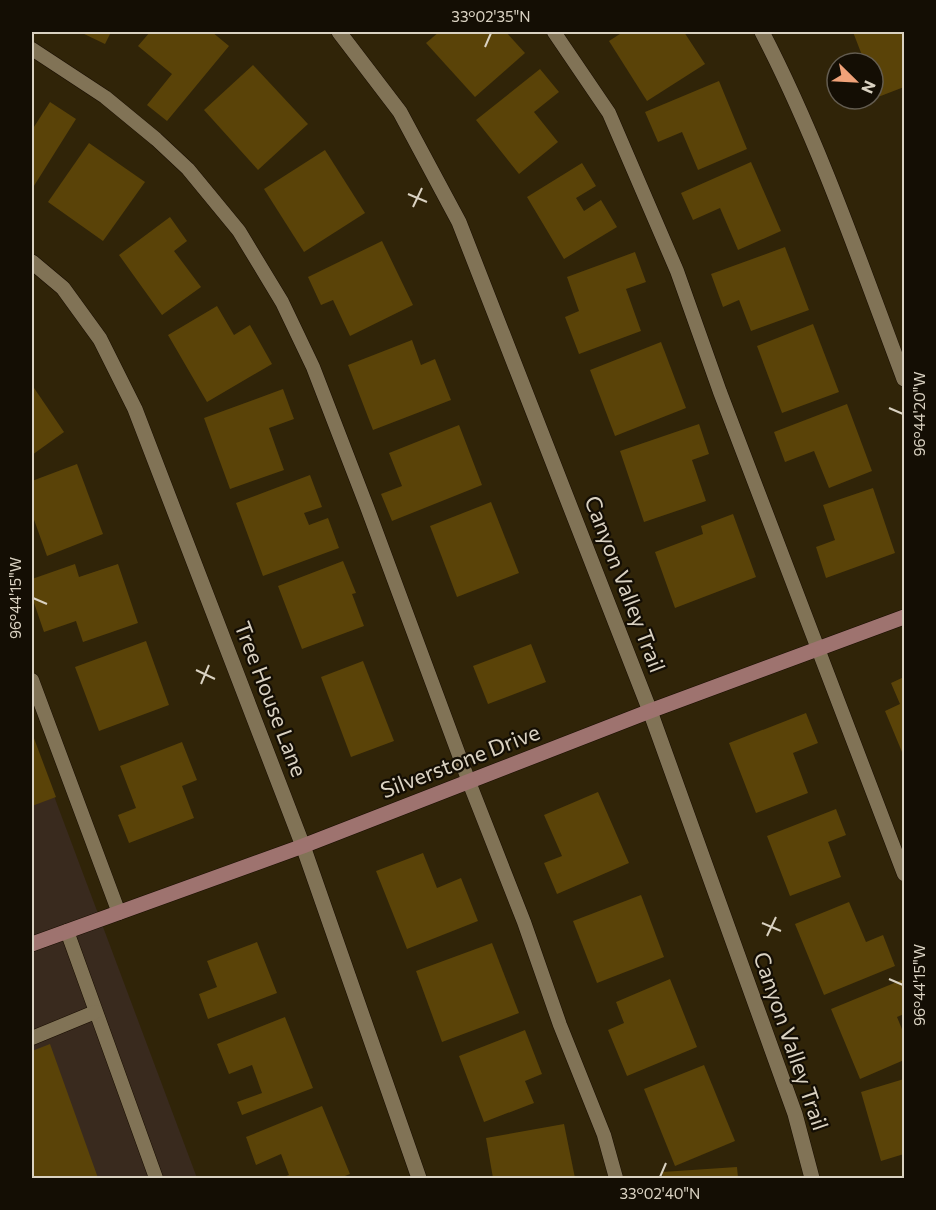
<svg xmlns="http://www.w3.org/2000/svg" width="936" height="1210" font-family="Commissioner,sans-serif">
<rect width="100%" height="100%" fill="#302408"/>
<path fill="#392a1e" d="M32 735 57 804 197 1178H32Z"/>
<g fill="#5a4308">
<path d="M80 32H111L105 44Z"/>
<path d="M150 32H212L229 46 167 121 147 105 172 74 138 46Z"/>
<path d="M439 32H506L525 53 475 97 426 43Z"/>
<path d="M623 32H684L705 64 647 101 609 41Z"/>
<path d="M853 32H904V87L878 97 873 83V63H865Z"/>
<path d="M253 65 308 124 258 170 204 110Z"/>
<path d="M540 69 559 92 534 112 558 142 519 174 476 120Z"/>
<path d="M719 81 747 149 698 170 682 132 658 142 645 112Z"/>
<path d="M50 102 76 119 32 189V130Z"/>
<path d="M89 143 145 182 103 241 48 202Z"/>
<path d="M325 150 365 213 304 252 264 189Z"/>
<path d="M751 162 781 231 738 250 720 208 693 220 681 193Z"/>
<path d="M582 163 596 186 576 198 584 211 601 200 617 227 564 259 527 197Z"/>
<path d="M170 217 187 241 174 251 201 287 162 315 119 255Z"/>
<path d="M382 241 413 305 350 336 333 300 321 305 308 277Z"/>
<path d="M785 247 809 310 751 331 739 300 723 307 711 274Z"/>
<path d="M635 252 646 282 626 289 641 331 579 354 565 317 579 311 567 277Z"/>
<path d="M217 306 234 335 250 325 272 364 207 402 168 335Z"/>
<path d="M813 324 839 392 782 413 757 346Z"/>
<path d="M412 340 421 365 435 359 451 400 373 430 348 365Z"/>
<path d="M661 342 686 408 615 436 590 370Z"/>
<path d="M32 385 64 432 32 455Z"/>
<path d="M283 389 294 419 269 428 284 470 230 489 204 418Z"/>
<path d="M847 404 872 471 829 488 814 451 785 462 774 432Z"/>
<path d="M699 424 709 454 692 460 706 501 644 522 620 451Z"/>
<path d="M459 425 482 485 392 521 381 494 402 486 389 453Z"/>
<path d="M77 464 103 534 47 556 32 514V481Z"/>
<path d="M310 475 322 507 304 513 309 525 328 518 339 548 263 576 236 503Z"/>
<path d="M873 488 895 553 826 578 816 547 835 540 823 505Z"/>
<path d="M491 502 519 573 457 597 430 526Z"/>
<path d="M733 514 756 577 675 608 655 552 703 534 701 526Z"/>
<path d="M343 561 356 593 352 594 364 626 302 649 278 586Z"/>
<path d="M75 564 79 577 118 564 138 623 83 642 76 621 44 632 32 597V579Z"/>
<path d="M146 641 169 705 99 731 75 667Z"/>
<path d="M531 644 546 682 488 704 473 666Z"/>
<path d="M363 661 394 741 351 757 321 677Z"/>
<path d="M904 677V751L902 752 885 711 900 704 891 683Z"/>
<path d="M806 713 818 743 793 753 808 793 756 813 729 743Z"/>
<path d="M32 733 56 797 32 806Z"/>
<path d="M182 742 197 780 182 786 194 818 129 843 118 815 136 808 120 766Z"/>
<path d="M598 792 629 863 557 894 544 863 562 856 544 815Z"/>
<path d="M836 809 846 835 828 842 841 877 790 896 767 836Z"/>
<path d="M423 853 437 888 461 878 478 921 407 949 376 871Z"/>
<path d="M641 895 664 957 597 983 573 921Z"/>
<path d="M849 902 866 942 883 935 895 966 824 995 795 924Z"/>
<path d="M257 942 277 993 208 1019 199 994 217 987 207 961Z"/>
<path d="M492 943 519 1013 442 1042 416 971Z"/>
<path d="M670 979 697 1047 627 1076 608 1030 624 1023 616 1002Z"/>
<path d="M904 979V1014L897 1017 904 1034V1060L860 1079 831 1009Z"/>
<path d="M285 1017 313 1088 242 1115 237 1102 262 1093 252 1065 229 1074 217 1044Z"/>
<path d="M525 1030 542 1074 525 1081 534 1103 484 1122 459 1056Z"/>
<path d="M50 1044 98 1178H32V1051Z"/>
<path d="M704 1065 735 1141 675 1166 644 1089Z"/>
<path d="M904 1079V1154L881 1161 861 1092Z"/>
<path d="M322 1106 350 1174 340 1178H281L289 1175 281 1154 256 1165 246 1137Z"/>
<path d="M564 1124 575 1178H493L486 1138Z"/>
<path d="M737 1167 738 1178H663L662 1172Z"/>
</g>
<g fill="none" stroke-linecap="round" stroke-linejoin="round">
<g stroke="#180d00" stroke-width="15">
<g id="lane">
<path d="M554 32 609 113 677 271 720 392 904 874"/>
<path d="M32 49 105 97 156 139 188 169 239 231 282 302 313 367 367 507 469 782 524 922 560 1025 604 1135 616 1178"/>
<path d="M32 680 119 913"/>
<path d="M67 931 156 1178"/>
<path d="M32 1038 95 1012"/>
</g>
</g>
<g stroke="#180d00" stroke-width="16">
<g id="street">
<path d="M339 32 400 112 459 222 650 711 795 1114 812 1178"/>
<path d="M762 32C819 142 860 262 904 379"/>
<path d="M32 262 63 288 100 339 135 409 303 846 419 1178"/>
</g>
</g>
<g stroke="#180d00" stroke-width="16">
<path id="secondary" d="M32 944 303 846 650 711 904 617"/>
</g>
<use href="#lane" stroke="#817356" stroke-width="14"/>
<use href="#street" stroke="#817356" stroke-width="15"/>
<use href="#secondary" stroke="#9e736f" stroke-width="15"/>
</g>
<path fill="none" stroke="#dad2c2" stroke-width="2" d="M485 47 491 33M408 194 427 202M413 207 422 188M889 408 903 414M33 598 47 604M196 670 215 679M201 684 209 665M762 923 781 931M767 936 776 917M889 979 903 985M660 1177 666 1163"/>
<g text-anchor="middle" stroke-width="4.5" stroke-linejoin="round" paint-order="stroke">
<g font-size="22" fill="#dad2c2" stroke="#140e04">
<text transform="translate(625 584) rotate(69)" y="8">Canyon Valley Trail</text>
<text transform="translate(271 699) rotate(69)" y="8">Tree House Lane</text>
<text transform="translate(460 761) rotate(-21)" y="8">Silverstone Drive</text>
<text transform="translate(791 1041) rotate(71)" y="8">Canyon Valley Trail</text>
</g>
</g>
<rect width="936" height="1210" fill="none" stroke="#140e04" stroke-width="66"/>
<g transform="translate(855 81) rotate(114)"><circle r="28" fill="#140e04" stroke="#635c50" stroke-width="1.5"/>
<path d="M0-4.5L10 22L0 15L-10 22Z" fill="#f0a279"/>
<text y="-9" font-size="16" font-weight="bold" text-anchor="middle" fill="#dad2c2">N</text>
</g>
<rect x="33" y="33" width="870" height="1144" fill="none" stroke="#dad2c2" stroke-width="2"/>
<g font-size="15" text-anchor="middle" fill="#dad2c2">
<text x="491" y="22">33°02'35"N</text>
<text transform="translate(920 414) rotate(-90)" y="5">96°44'20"W</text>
<text transform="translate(16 598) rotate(-90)" y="5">96°44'15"W</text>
<text transform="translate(920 985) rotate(-90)" y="5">96°44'15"W</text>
<text x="660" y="1199">33°02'40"N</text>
</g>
</svg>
